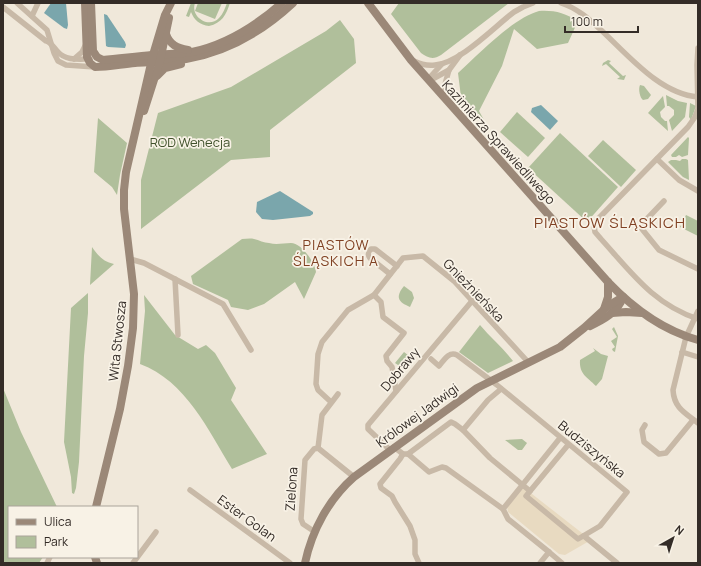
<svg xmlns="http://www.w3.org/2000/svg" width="701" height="566" font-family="Manrope,sans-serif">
<rect width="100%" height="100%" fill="#f0e8da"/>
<g fill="#b0bf9b">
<path d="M191 3H195C190 17 209 29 219 18 223 14 225 8 227 3H230C226 15 222 23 209 26 200 25 194 20 191 12L189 17 186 16Z"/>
<path d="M198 3H222L215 19 195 11Z"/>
<path d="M399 3 401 4 402 3H509L441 55C433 60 428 58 421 53L391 14Z"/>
<path d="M539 11C554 10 565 13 578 21L568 43 537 49 514 29 502 66 479 111 484 120 483 121 461 97 458 73C479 54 513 18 539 11Z"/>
<path d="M340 20 354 39 356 63 270 130V157L231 160 141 229V180L158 113 231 87 326 31Z"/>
<path d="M608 60 611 61 609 63 623 76 626 75 624 80 617 79 620 77 606 64 602 66 603 63Z"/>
<path d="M640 85 644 86 651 95 648 99 643 100C640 98 638 89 640 85Z"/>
<path d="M666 95 678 101 687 103 685 117 672 131 669 120 674 115V110L669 106H667Z"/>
<path d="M663 96 665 107 660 112 661 117 665 121H667L668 131 648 113Z"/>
<path d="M690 103 696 106 691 120 689 117Z"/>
<path d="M517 112 545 138 528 157 500 132Z"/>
<path d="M98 118 127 143 120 175 117 195 112 187 94 172Z"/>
<path d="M560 133 618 187 587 222 528 168Z"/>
<path d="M688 137 689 138 688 155 682 157 679 155 676 157H672L671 155Z"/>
<path d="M603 140 636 170 621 187 588 156Z"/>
<path d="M682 159H686L688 160 689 180 683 177 668 162 671 160H676L680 161Z"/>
<path d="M686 215 698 221V236L680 227Z"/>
<path d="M242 239C246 239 250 238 254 239 259 240 264 243 269 243 277 245 283 243 291 243 301 243 315 262 316 272L304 299 295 282 264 304 248 310 231 307 228 300 193 284 191 276Z"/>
<path d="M92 247C98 256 104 262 114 264L90 285Z"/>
<path d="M404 286 412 292 414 298 410 307C398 302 395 297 404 286Z"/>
<path d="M88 293V313L84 356 79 462 76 488 74 494 72 493 71 477 64 442 71 308Z"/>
<path d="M144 295 175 335 198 349 206 345 215 353 236 388 231 400 267 454 232 469C208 430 186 381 140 364L145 311Z"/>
<path d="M480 325C491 338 503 348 513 361L488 373 459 352Z"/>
<path d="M614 327 618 336 615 352 613 351 612 349 615 347 611 341 617 337 612 329Z"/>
<path d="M593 348 601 354 608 356 602 379 596 386C587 377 579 374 580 360L595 351Z"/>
<path d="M404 352 413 359 407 367 406 365 401 367 395 363Z"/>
<path d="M3 388 21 432 57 507H9V557H43L39 563H3Z"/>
<path d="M522 439 527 443 522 450H518L505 440Z"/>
</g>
<path fill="#e8dac1" d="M523 487 591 540 565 555 559 554 508 512 507 507Z"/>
<g fill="#7aa6ac">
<path d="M51 3H66L68 25 67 29 64 28 44 13Z"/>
<path d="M104 14 107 15 125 42 126 45 125 48 108 47 106 46Z"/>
<path d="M541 105 558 121 550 130 531 112 532 108Z"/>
<path d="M280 191 313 212V214L310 216 273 220 262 219 256 212 257 202Z"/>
</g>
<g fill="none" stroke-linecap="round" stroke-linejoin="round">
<g stroke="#c8b9a7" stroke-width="5.5">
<path d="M17 3 47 30 54 53 58 61 66 65 95 67"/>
<path d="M561 3C577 8 589 19 601 30 628 55 660 94 698 97"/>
<path d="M3 7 46 41C52 43 54 48 58 52 66 61 79 59 90 59"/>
<path d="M32 16 38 3"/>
<path d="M698 48 697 65 698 109 695 117 688 127 598 219 594 226 595 232 601 239C631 272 653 304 698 319"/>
<path d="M74 59 82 52 86 44"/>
<path d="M414 61C420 64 427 66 435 65 460 63 494 27 514 12L523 7 533 3"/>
<path d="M429 81 449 70 460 55"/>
<path d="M429 81 431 76 442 64"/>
<path d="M445 98V84L449 70"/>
<path d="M657 159 679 180 698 191"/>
<path d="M664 201 643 223 642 229 659 250 698 269"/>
<path d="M130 259 144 263 223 304 251 350"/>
<path d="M390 274 370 258C367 254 368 252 371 249H375L397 266"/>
<path d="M175 279 178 335"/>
<path d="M374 295 381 302 383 317 404 333 386 356 387 361 392 367 396 391"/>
<path d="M698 311 686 337 673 390C674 408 685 413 698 423"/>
<path d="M682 352 698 357"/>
<path d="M431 359 439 366C444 360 449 351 457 355L497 385 627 492 600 526 578 539 526 496 568 445"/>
<path d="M338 394 322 415 318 448 354 477"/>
<path d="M331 402 318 390 316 384 318 354 322 342 348 310 374 295 403 258 423 256 454 281 529 363"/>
<path d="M645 425 642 430 644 442 659 454 666 453 693 420"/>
<path d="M463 430 490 458 530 491"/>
<path d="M394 447 403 454H408L429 472 442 467 446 468 503 509 560 438"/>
<path d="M390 450 368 429V425L472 301"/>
<path d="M403 454 400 459 380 484 381 488 392 496 395 502 410 526 415 540V554L419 563"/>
<path d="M408 454 451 422 455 424 463 430 488 400 501 389"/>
<path d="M190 490 290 563"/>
<path d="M503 509 508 519 549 552"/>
<path d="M315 532 303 524 301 519 305 460 314 449 318 448"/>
<path d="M584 536 617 563"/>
<path d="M47 563 50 557"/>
<path d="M133 563 156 532"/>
<path d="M540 563 549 552 562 563"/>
</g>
<g stroke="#9b8878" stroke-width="8">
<path d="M85 3 87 57 90 63 95 67C109 67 122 64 135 63 152 62 169 62 186 59 226 52 263 31 293 3"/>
<path d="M91 3 93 51 97 57 103 60C119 58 136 57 152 55 165 54 178 54 192 52 225 45 257 25 282 3"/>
<path d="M368 3 411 60 608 282C634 309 662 330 698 340"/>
<path d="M166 34C170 45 177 48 188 50"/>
<path d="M157 76 165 68 181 64"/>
<path d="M144 111 160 61 169 18"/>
<path d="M604 309 608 297V282"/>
<path d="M612 313 626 312 642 313"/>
<path d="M590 326C603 320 618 312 623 297"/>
<path d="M96 507 120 409 128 366 133 328 134 294 124 209V190L126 172 153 55 165 15 171 3"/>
<path d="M95 557 97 563"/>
<path d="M305 563C312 530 329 499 354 477L477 388 560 347 584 328 608 306 623 297"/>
</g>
</g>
<g text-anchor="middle" stroke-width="3.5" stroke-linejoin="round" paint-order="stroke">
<g font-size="13" fill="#41522c" stroke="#f8f2e6">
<text x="190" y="147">ROD Wenecja</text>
</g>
<g font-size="13" fill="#342c27" stroke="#f8f2e6">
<text transform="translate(499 142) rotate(48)" y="5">Kazimierza Sprawiedliwego</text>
<text transform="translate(474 290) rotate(46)" y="5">Gnieźnieńska</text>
<text transform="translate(117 341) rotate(-84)" y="5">Wita Stwosza</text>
<text transform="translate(400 369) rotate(-50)" y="5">Dobrawy</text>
<text transform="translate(417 415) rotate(-36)" y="5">Królowej Jadwigi</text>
<text transform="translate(592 449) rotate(39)" y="5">Budziszyńska</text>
<text transform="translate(291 489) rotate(-86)" y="5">Zielona</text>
<text transform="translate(247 518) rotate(36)" y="5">Ester Golan</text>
</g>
<g font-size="14" letter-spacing="1" fill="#804123" stroke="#f8f2e6">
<text x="336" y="250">PIASTÓW<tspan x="336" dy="16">ŚLĄSKICH A</tspan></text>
</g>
<g font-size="15" letter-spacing="1" fill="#804123" stroke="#f8f2e6">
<text x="610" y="228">PIASTÓW ŚLĄSKICH</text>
</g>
</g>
<rect width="701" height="566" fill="none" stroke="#342c27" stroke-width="8"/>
<rect x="8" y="506" width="130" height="52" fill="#f8f2e6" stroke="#aaa39a"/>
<rect x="16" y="519" width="20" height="6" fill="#9b8878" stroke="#aaa39a"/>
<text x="44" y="526" font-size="12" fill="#342c27">Ulica</text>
<rect x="16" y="536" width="20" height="12" fill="#b0bf9b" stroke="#aaa39a"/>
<text x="44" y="546" font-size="12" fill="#342c27">Park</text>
<g transform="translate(673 538) rotate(39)" stroke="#f8f2e6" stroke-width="3" paint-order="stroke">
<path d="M0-3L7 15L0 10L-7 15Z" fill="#342c27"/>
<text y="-6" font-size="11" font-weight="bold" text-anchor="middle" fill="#342c27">N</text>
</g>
<path d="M565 26v6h73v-6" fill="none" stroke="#342c27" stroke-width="2"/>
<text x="571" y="26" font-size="12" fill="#342c27" stroke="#f8f2e6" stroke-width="3" paint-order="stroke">100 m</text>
</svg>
